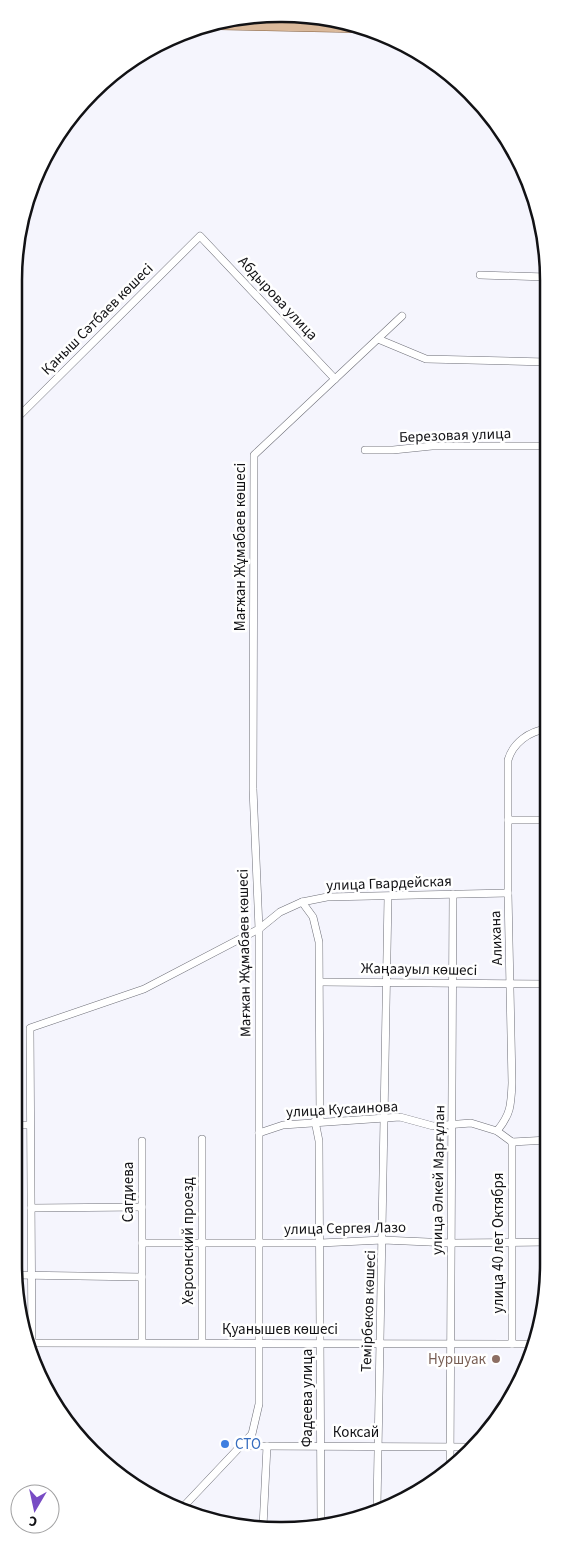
<svg xmlns="http://www.w3.org/2000/svg" width="562" height="1544" font-family="'Source Sans 3',sans-serif">
<rect width="100%" height="100%" fill="#f5f5fd"/>
<g fill="none" stroke-linecap="round" stroke-linejoin="round">
<g stroke="#6e6f78" stroke-width="8">
<g id="minor">
<path d="M480 275 546 277"/>
<path d="M378 339 426 359 546 362"/>
<path d="M14 421 200 236 335 379"/>
<path d="M365 450H393L432 446H546"/>
<path d="M508 820H547"/>
<path d="M302 902 313 917 319 942 320 1121"/>
<path d="M320 982 548 984"/>
<path d="M315 1121 319 1141 321 1525"/>
<path d="M14 1125H30"/>
<path d="M497 1131C511 1114 511 1105 512 1083L508 893V760C513 743 529 731 547 729"/>
<path d="M259 1133 283 1125 400 1117 433 1126 471 1123 497 1131 512 1142"/>
<path d="M202 1139V1342"/>
<path d="M142 1141V1342"/>
<path d="M512 1142 548 1140"/>
<path d="M31 1208 142 1207"/>
<path d="M142 1243H320L383 1240 451 1243 548 1242"/>
<path d="M16 1275 142 1277"/>
<path d="M27 1343 533 1344"/>
<path d="M512 1344V1142"/>
<path d="M32 1356 30 1028 144 989 259 929 280 912 302 902 327 897 508 893"/>
<path d="M242 1446 470 1447"/>
<path d="M450 1466 453 894"/>
<path d="M183 1507 252 1434 259 1404V929L253 789 254 455 402 316"/>
<path d="M377 1507 388 897"/>
<path d="M263 1527 267 1446"/>
</g>
</g>
<g stroke="#846141" stroke-width="10">
<path id="major" d="M220 25 361 28"/>
</g>
<use href="#minor" stroke="#fff" stroke-width="7"/>
<use href="#major" stroke="#dab99b" stroke-width="9"/>
</g>
<circle fill="#8d6e63" stroke="#fff" stroke-width="2" cx="496" cy="1359" r="5"/>
<circle fill="#3f7fe0" stroke="#fff" stroke-width="2" cx="225" cy="1444" r="5"/>
<g text-anchor="middle" stroke-width="5" stroke-linejoin="round" paint-order="stroke">
<g font-size="15" fill="#121215" stroke="#fff">
<text transform="translate(278 298) rotate(47)" y="5">Абдырова улица</text>
<text transform="translate(97 319) rotate(-45)" y="5">Қаныш Сәтбаев көшесі</text>
<text transform="translate(455 435) rotate(-2)" y="5">Березовая улица</text>
<text transform="translate(240 547) rotate(-90)" y="5">Мағжан Жұмабаев көшесі</text>
<text transform="translate(389 883) rotate(-2)" y="5">улица Гвардейская</text>
<text transform="translate(496 938) rotate(-92)" y="5">Алихана</text>
<text transform="translate(244 953) rotate(-91)" y="5">Мағжан Жұмабаев көшесі</text>
<text transform="translate(419 969) rotate(1)" y="5">Жаңаауыл көшесі</text>
<text transform="translate(342 1109) rotate(-3)" y="5">улица Кусаинова</text>
<text transform="translate(438 1180) rotate(-89)" y="5">улица Әлкей Марғұлан</text>
<text transform="translate(128 1192) rotate(-90)" y="5">Сагдиева</text>
<text transform="translate(345 1228) rotate(-1)" y="5">улица Сергея Лазо</text>
<text transform="translate(188 1241) rotate(-90)" y="5">Херсонский проезд</text>
<text transform="translate(498 1243) rotate(-90)" y="5">улица 40 лет Октября</text>
<text transform="translate(368 1311) rotate(-88)" y="5">Темірбеков көшесі</text>
<text x="280" y="1334">Қуанышев көшесі</text>
<text transform="translate(307 1398) rotate(-90)" y="5">Фадеева улица</text>
<text x="356" y="1437">Коксай</text>
</g>
<g font-size="15" fill="#785e54" stroke="#fff" text-anchor="end">
<text x="486" y="1364">Нуршуак</text>
</g>
<g font-size="15" fill="#366cbe" stroke="#fff" text-anchor="start">
<text x="235" y="1449">СТО</text>
</g>
</g>
<path d="M0 0H562V1544H0ZM280 22H282A258 258 0 0 1 540 280V1264A258 258 0 0 1 282 1522H280A258 258 0 0 1 22 1264V280A258 258 0 0 1 280 22Z" fill="#fff" fill-rule="evenodd"/>
<path fill="none" stroke="#121215" stroke-width="2.5" d="M280 22H282A258 258 0 0 1 540 280V1264A258 258 0 0 1 282 1522H280A258 258 0 0 1 22 1264V280A258 258 0 0 1 280 22Z"/>
<g transform="translate(35 1509) rotate(189)"><circle r="24" fill="#ffffff" stroke="#a0a0a1"/>
<path d="M0-4L9 19L0 12L-9 19Z" fill="#784cc4"/>
<text y="-8" font-size="14" font-weight="bold" text-anchor="middle" fill="#121215">С</text>
</g>
</svg>
